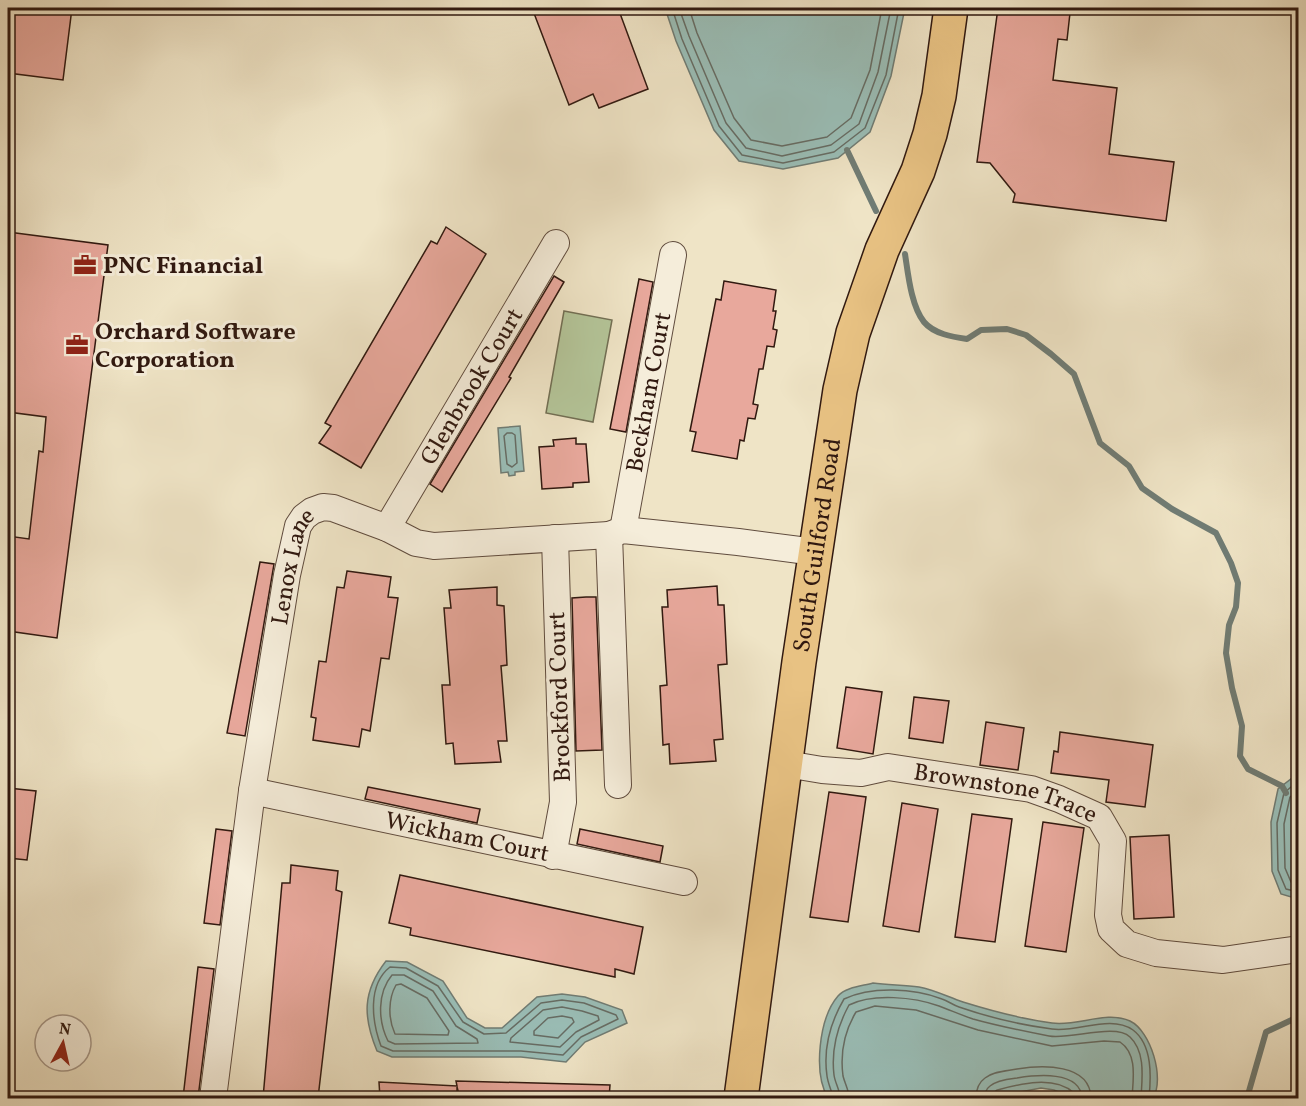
<svg xmlns="http://www.w3.org/2000/svg" width="1306" height="1106" font-family="Vollkorn,serif">
<rect width="100%" height="100%" fill="#efe4c6"/>
<filter id="stains"><feTurbulence type="fractalNoise" baseFrequency=".00333" numOctaves="4"/><feColorMatrix values="0 0 0 0 .2 0 0 0 0 .09 0 0 0 0 .02 0 0 0 .5 -.17"/></filter>
<radialGradient id="worn" r=".72"><stop offset=".6" stop-color="#630" stop-opacity="0"/><stop offset="1" stop-color="#630" stop-opacity=".3"/></radialGradient>
<path fill="#b4c599" stroke="#726f54" stroke-width="1.5" d="M564 311 612 320 593 422 546 413Z"/>
<g fill="#9abeb7" stroke="#707c74" stroke-width="1.5">
<path d="M665 8H905L891 76 870 132 838 158 783 169 739 161 714 130 676 41Z"/>
<path d="M520 426 524 471 515 472V475L509 476 508 472 501 473 498 428Z"/>
<path d="M1296 775H1298V899L1281 894 1272 871 1271 822 1278 789Z"/>
<path d="M386 961 407 962 443 981 467 1018 485 1028H502L537 997 562 994 585 997 622 1010 627 1023 585 1042 566 1062 521 1057H392L377 1051C363 1017 362 992 386 961Z"/>
<path d="M873 983C889 985 904 985 919 987 935 990 948 997 963 1002 992 1011 1022 1019 1052 1023 1077 1027 1106 1010 1130 1021 1151 1031 1165 1079 1153 1098H1072L1054 1090 1041 1088 988 1098H828C813 1073 819 1018 838 996 846 987 863 986 873 983Z"/>
</g>
<g fill="none" stroke-linecap="round" stroke-linejoin="round">
<g stroke="#666c64" stroke-width="1.5">
<path d="M672 8 682 39 719 126 742 155 783 163 834 152 865 128 886 75 899 8"/>
<path d="M679 8 689 36 726 123 746 148 782 156 831 145 859 124 878 72 891 8"/>
<path d="M689 8 697 33 734 118 751 140 782 146 827 137 851 118 870 70 882 8"/>
<path d="M507 433H512L515 435 517 463 512 467 507 464 504 436Z"/>
<path d="M1298 781 1284 793 1277 823 1278 870 1286 889 1298 892"/>
<path d="M1298 791 1290 797 1284 824 1285 868 1291 882 1298 885"/>
<path d="M1298 802C1293 821 1288 859 1298 875"/>
<path d="M390 967 406 968 438 986 463 1022 484 1034 506 1033 541 1003 562 1000 584 1003 616 1015 618 1019 581 1037 563 1055 521 1051H393L381 1046C372 1022 367 985 390 967Z"/>
<path d="M392 975H404L433 991 456 1026 477 1039 478 1043 395 1044 388 1041C378 1021 377 993 392 975Z"/>
<path d="M401 984 427 998 449 1031 448 1035 395 1034C388 1019 388 999 396 985Z"/>
<path d="M562 1007 582 1011 598 1016 599 1020 576 1032 560 1047 510 1042 511 1038 543 1010Z"/>
<path d="M562 1016 572 1018 574 1022 558 1038 534 1035V1031L548 1018Z"/>
<path d="M833 1098C832 1091 828 1084 827 1076 823 1048 830 1023 844 999 871 986 914 988 942 999 948 1001 953 1005 959 1007 988 1017 1021 1025 1052 1029 1077 1033 1110 1014 1133 1030 1153 1045 1151 1078 1149 1098"/>
<path d="M840 1098C840 1090 835 1083 834 1075 831 1050 837 1027 849 1005 873 993 914 997 939 1006 950 1010 961 1015 973 1019 998 1026 1023 1031 1049 1036 1070 1040 1115 1023 1130 1037 1146 1052 1142 1079 1141 1098"/>
<path d="M849 1098C849 1090 845 1084 843 1076 840 1053 844 1032 856 1012L875 1006 916 1010 978 1030 1052 1046 1104 1041 1120 1042C1138 1054 1133 1080 1132 1098"/>
<path d="M976 1098C976 1090 978 1083 985 1078 994 1071 1007 1071 1017 1069 1042 1065 1090 1063 1091 1098"/>
<path d="M985 1098C985 1093 986 1089 990 1086 997 1080 1009 1079 1017 1078 1036 1075 1080 1070 1082 1098"/>
<path d="M992 1098 993 1093 997 1090C1020 1084 1054 1075 1074 1093V1098"/>
</g>
<g stroke="#707c74" stroke-width="6">
<path d="M847 150 876 211"/>
<path d="M905 254C908 273 911 306 924 322 934 334 953 337 967 339L981 330 1007 329 1026 335 1051 354 1074 374 1100 443 1129 466 1142 488 1172 509 1216 533 1231 563 1238 583 1236 607 1229 625 1226 653 1232 688 1242 726 1240 756 1248 769 1282 786 1286 793"/>
<path d="M1247 1098 1266 1032 1298 1017"/>
</g>
</g>
<g fill="#e8a89c" stroke="#311910" stroke-width="1.5">
<path d="M15 8H72L63 80 8 73V13L14 14Z"/>
<path d="M532 8H618L648 89 599 108 593 94 569 105Z"/>
<path d="M998 8H1063L1062 12 1070 13 1067 40 1058 39 1053 80 1117 88 1109 154 1174 162 1166 221 1013 202 1015 194 990 163 977 162Z"/>
<path d="M446 227 486 254 361 468 319 443 331 426 325 423 431 241 437 244Z"/>
<path d="M8 232 108 245 57 638 8 631V536L29 539 39 451 43 452 46 417 8 412Z"/>
<path d="M554 276 564 282 509 377 511 378 442 492 430 484Z"/>
<path d="M639 279 653 282 626 432 610 429Z"/>
<path d="M724 281 776 290 773 311H776L773 329 777 330 774 347 767 346 763 369H759L753 404 758 405 755 419 748 418 744 441 740 440 737 459 692 451 696 432 690 431 716 299 721 300Z"/>
<path d="M576 438V444H586L589 482 573 483V487L542 489 539 447 554 446 553 440Z"/>
<path d="M260 562 274 564 245 736 227 733Z"/>
<path d="M347 571 391 577 388 597 398 598 389 659 381 658 370 731 362 729 359 747 313 740 316 718 311 717 319 661 326 662 337 587 344 588Z"/>
<path d="M717 586 718 605H724L727 664 718 665 723 739 714 740 716 761 670 764 669 744 663 745 660 686 667 685 662 607H668L667 590Z"/>
<path d="M497 587V605L504 606 507 665 501 666 507 741H498L501 762 455 764 453 743 446 744 442 685H450L444 608H451L449 590Z"/>
<path d="M586 597H596L602 750 576 751 572 598Z"/>
<path d="M846 687 882 692 873 754 837 748Z"/>
<path d="M914 697 949 701 943 743 909 738Z"/>
<path d="M986 722 1024 728 1018 770 980 765Z"/>
<path d="M1060 732 1153 745 1145 807 1106 802 1109 780 1051 773 1054 751 1058 752Z"/>
<path d="M368 787 480 809 477 823 365 799Z"/>
<path d="M8 788 36 791 27 860 8 858Z"/>
<path d="M829 792 866 797 848 922 810 917Z"/>
<path d="M902 803 938 809 919 932 883 926Z"/>
<path d="M972 814 1012 819 995 942 955 937Z"/>
<path d="M1043 822 1084 828 1066 952 1025 946Z"/>
<path d="M216 829 232 831 220 925 204 923Z"/>
<path d="M580 829 663 846 660 862 577 844Z"/>
<path d="M1169 835 1174 917 1134 919 1130 837Z"/>
<path d="M291 865 338 871 336 890 342 892 318 1098H263L282 883H290Z"/>
<path d="M400 875 643 927 634 974 615 969V977L410 935 411 928 389 923Z"/>
<path d="M198 967 214 969 198 1098H183Z"/>
<path d="M456 1081 610 1085 609 1098H460L457 1087V1098H380L379 1082 457 1086Z"/>
</g>
<g fill="none" stroke-linecap="round" stroke-linejoin="round">
<g stroke="#604c3e" stroke-width="28">
<g id="minor">
<path id="s1" d="M387 528 556 243"/>
<path id="s2" d="M623 530 673 255"/>
<path d="M609 535 618 785"/>
<path id="s3" d="M786 764 822 770 861 773 888 767 1031 789 1059 799 1099 817 1113 841 1108 915 1111 929 1127 944 1156 953 1223 960 1292 950"/>
<path id="s4" d="M252 791 684 882"/>
<path d="M553 856 563 802 555 538"/>
<path id="s5" d="M213 1098 252 791 287 575 298 526 304 517 312 511 323 507 333 508 387 528 416 543 434 546 609 535 623 530 738 542 815 552"/>
</g>
</g>
<g stroke="#311910" stroke-width="36">
<g id="major">
<path id="s6" d="M741 1098 799 662 840 390 853 333 882 250 918 171 930 134 939 96 951 8"/>
</g>
</g>
<use href="#minor" stroke="#f5edda" stroke-width="26"/>
<use href="#major" stroke="#e8c283" stroke-width="33"/>
</g>
<defs>
<g id="office-bare" transform="scale(1.8)"><path d="M-6-3h4V-5.5h4V-3h4V5H-6ZM-1-4.5V-3h2v-1.5ZM-6 0V1H6V0Z" fill="#8f2418" stroke="#f5edda" stroke-width="2.5" paint-order="stroke"/></g>
</defs>
<g fill-rule="evenodd">
<use href="#office-bare" x="85" y="265"/>
<use href="#office-bare" x="77" y="345"/>
</g>
<g text-anchor="middle" stroke-width="6" stroke-linejoin="round" paint-order="stroke">
<g font-size="24" font-weight="bold" fill="#311910" stroke="#f5edda" text-anchor="start">
<text x="103" y="273">PNC Financial</text>
<text x="95" y="339">Orchard Software<tspan x="95" dy="28">Corporation</tspan></text>
</g>
<g font-size="24" fill="#311910" stroke="#f5edda">
<text dy="8" stroke="none"><textPath href="#s1" startOffset="165">Glenbrook Court</textPath></text>
<text dy="8" stroke="none"><textPath href="#s2" startOffset="140">Beckham Court</textPath></text>
<text dy="8" stroke="none"><textPath href="#s6" startOffset="558">South Guilford Road</textPath></text>
<text dy="8" stroke="none"><textPath href="#s5" startOffset="538">Lenox Lane</textPath></text>
<text transform="translate(559 697) rotate(-92)" y="8">Brockford Court</text>
<text dy="8" stroke="none"><textPath href="#s3" startOffset="224">Brownstone Trace</textPath></text>
<text dy="8" stroke="none"><textPath href="#s4" startOffset="220">Wickham Court</textPath></text>
</g>
</g>
<rect width="1306" height="1106" fill="none" stroke="#efe4c6" stroke-width="30"/>
<rect x="9" y="9" width="1288" height="1088" fill="none" stroke="#311910" stroke-width="3"/>
<rect x="15" y="15" width="1276" height="1076" fill="none" stroke="#311910" stroke-width="1.5"/>
<g transform="translate(63 1043) rotate(8)"><circle r="28" fill="#f5edda" stroke="#a79889" stroke-width="1.5"/>
<path d="M0-4.5L10 22L0 15L-10 22Z" fill="#8f2418"/>
<text y="-9" font-size="16" font-weight="bold" text-anchor="middle" fill="#311910">N</text>
</g>
<rect width="100%" height="100%" filter="url(#stains)"/>
<rect width="100%" height="100%" fill="url(#worn)"/>
</svg>
